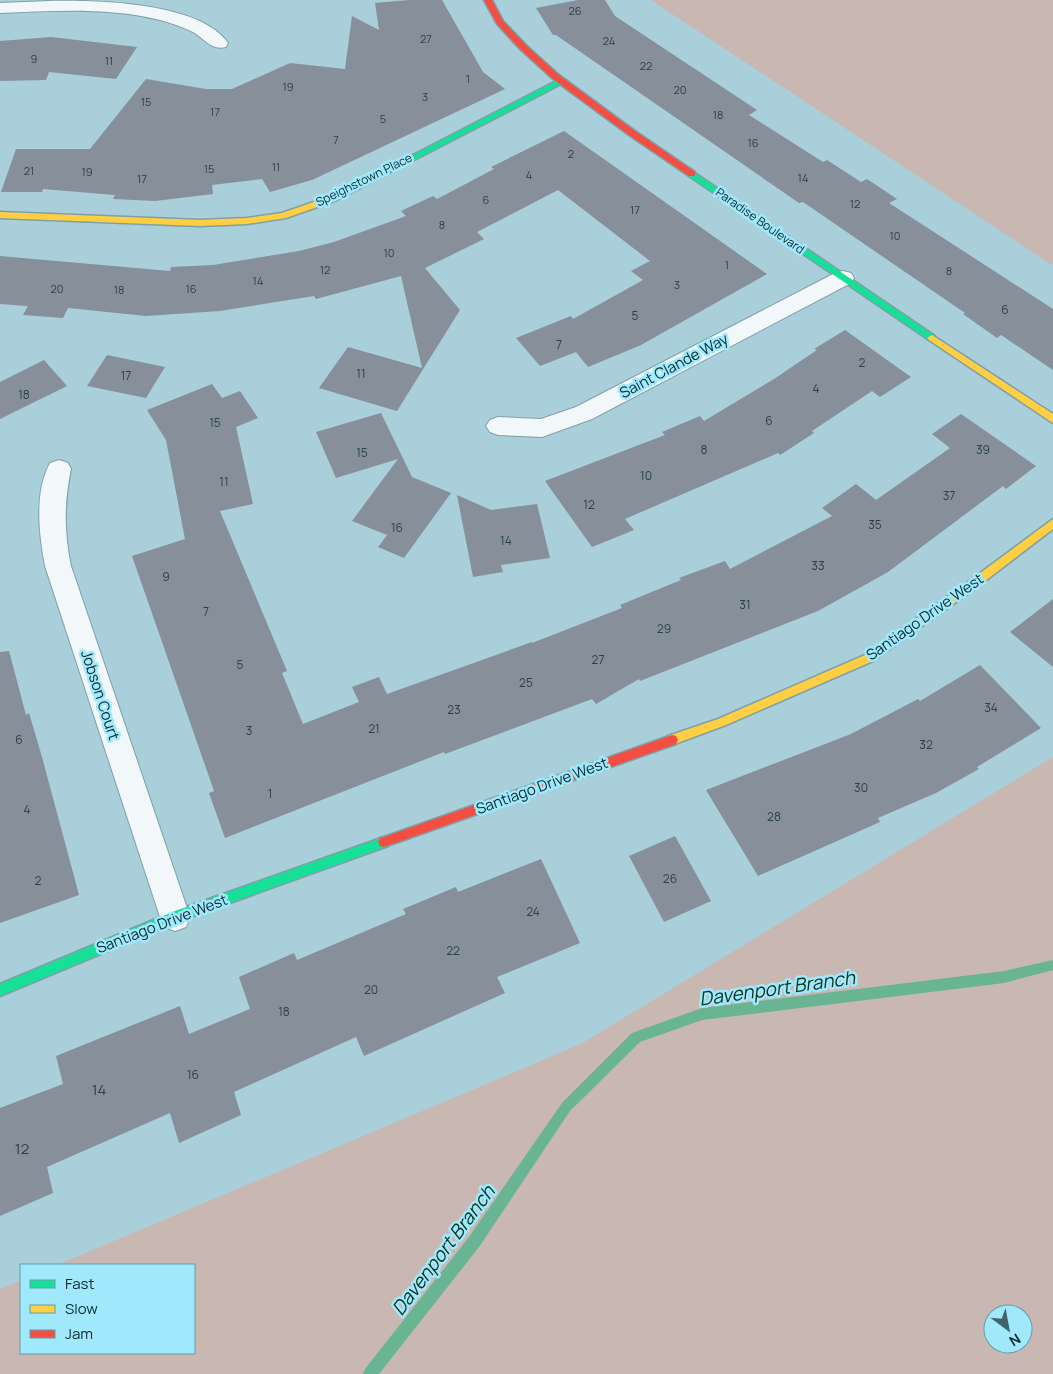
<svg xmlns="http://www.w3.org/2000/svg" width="1053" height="1374" font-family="Manrope,sans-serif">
<rect width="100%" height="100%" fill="#a8cfda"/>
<g fill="#c9b7b2" fill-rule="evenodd">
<path d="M651 0H1053V264L1052 265Z"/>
<path d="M1053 757V1374H0V1289L21 1280V1353H194V1265H57L581 1044ZM993 1314H1023V1344H993Z"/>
</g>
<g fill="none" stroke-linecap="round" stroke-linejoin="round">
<path fill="#68b493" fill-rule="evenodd" d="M1053 960V970L1004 983 702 1020 640 1042 570 1111 479 1247 379 1374H363L365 1369 469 1237 562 1103 632 1033 702 1008 1004 971Z"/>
</g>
<g fill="#868f9a">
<path d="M409 0H442L483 72 505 89 312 180 270 192 262 179 212 185 213 194 155 201 113 199 115 195 43 189 42 192H1L16 149H90L146 79 206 89H232L290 63 345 69 352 16 379 30 375 3Z"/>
<path d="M578 0H605L615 16 757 110 749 115 823 162 827 160 861 182 867 179 897 199 889 203 1053 309V370L1001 335 997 338 963 314 965 313 803 202 799 203 556 35H553L536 8Z"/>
<path d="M51 37 137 47 116 79 49 72 46 80 0 81V41Z"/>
<path d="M564 131 767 274 641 345 588 367 576 352 540 366 516 338 571 316 573 319 643 280 631 271 650 261 558 190 477 232 484 239 425 268 460 310 397 411 319 388 348 347 422 368 401 276 316 299 314 296 220 311 146 316 68 308 63 318 23 315 28 306 0 304V256L170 271 171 267 213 265 299 251 334 242 406 216 401 211 433 196 437 199 494 169 491 167Z"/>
<path d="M845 330 911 377 880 397 872 391 812 431 814 433 780 455 778 453 625 519 634 530 592 547 545 481 665 435 662 432 700 416 704 421 774 379 817 350 814 349Z"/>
<path d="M107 355 165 367 146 398 87 386Z"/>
<path d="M44 360 67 386 0 419V382Z"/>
<path d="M212 384 222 398 240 391 258 418 236 427 253 504 220 511 287 671 282 673 303 724 359 702 352 687 379 677 387 694 532 642V643L622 608 620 605 681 580 679 578 725 561 730 569 832 516 822 508 856 484 876 500 950 448 932 434 961 414 1036 466 1006 489 1003 486 888 572 818 611 640 681 639 679 596 704 592 699 445 754 444 752 225 838 209 793 214 791 132 556 185 539 166 440 147 410Z"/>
<path d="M381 413 412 477 451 493 404 558 378 547 387 535 352 521 398 459 336 478 316 432Z"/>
<path d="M457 495 491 510 537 504 550 558 501 565 503 572 473 577Z"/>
<path d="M1053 599V667L1010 632Z"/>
<path d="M9 651 26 715 29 713 42 757 79 895 0 923V652Z"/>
<path d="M980 665 1041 728 977 767 979 769 936 793 878 818 880 822 758 876 706 790 851 734 918 699 920 701Z"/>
<path d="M675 836 711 901 664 922 629 856Z"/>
<path d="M541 859 580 943 497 977 505 993 364 1056 356 1037 234 1092 241 1115 179 1143 170 1113 47 1167 53 1193 0 1216V1108L63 1084 56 1056 180 1006 189 1034 250 1009 239 977 294 953 297 960 406 914 403 909 456 887 458 892Z"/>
</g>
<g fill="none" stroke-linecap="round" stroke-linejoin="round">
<g stroke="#809fa7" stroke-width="2">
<g id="street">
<path d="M50 1C95 0 200 2 228 43L226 47C211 51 204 38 193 32 183 27 171 23 160 20 108 7 53 11 0 13V3Z"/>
<path d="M843 271 851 273 854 278 851 283 592 419 542 437 498 435 490 432 486 426 490 420 498 417 541 419 576 407 835 273Z"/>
<path d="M59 460 68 463 71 469C64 502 64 533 71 566L190 917 186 927 175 931 164 927 160 917 45 566C39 534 34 492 50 463Z"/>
</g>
</g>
<g stroke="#809fa7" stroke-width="3">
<g id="fast">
<path d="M560 79 567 81 389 173H383L382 171Z"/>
<path d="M692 171 935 336V340H929L689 176V172Z"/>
<path d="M384 837 388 838 390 842 388 846 177 922 0 996V984L175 911Z"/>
</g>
</g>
<g stroke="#809fa7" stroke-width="3">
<g id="slow">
<path d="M386 168 389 169V173L337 200 286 218 247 224 200 226 0 218V212L200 220 247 218 282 213 331 196Z"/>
<path d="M932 335 1053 414V423L929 340 927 338Z"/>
<path d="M1053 519V529L976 588 873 661 726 725 672 745 668 744 666 740 668 736 718 719 865 655 968 582Z"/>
</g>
</g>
<g stroke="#809fa7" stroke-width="3">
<g id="jam">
<path d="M484 0H492L503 21 527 46 559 75 635 131 695 172V176H689L629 135 553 79 521 50 497 24Z"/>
<path d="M672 735 676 736 678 740 676 744 384 847 380 846 378 842 380 838 384 837Z"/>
</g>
</g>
<use href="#street" fill="#f2f8f9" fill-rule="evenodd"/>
<use href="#fast" fill="#16e098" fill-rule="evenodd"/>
<use href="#slow" fill="#ffcf43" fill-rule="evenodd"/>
<use href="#jam" fill="#f24e42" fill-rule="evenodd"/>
</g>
<g text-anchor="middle" stroke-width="5" stroke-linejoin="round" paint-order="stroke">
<g font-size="11" fill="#29424a">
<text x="575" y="15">26</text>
<text x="426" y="43">27</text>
<text x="609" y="45">24</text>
<text x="34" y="63">9</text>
<text x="109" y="65">11</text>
<text x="646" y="70">22</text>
<text x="468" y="83">1</text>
<text x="288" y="91">19</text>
<text x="680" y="94">20</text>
<text x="425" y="101">3</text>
<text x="146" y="106">15</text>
<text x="215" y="116">17</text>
<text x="718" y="119">18</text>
<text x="383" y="123">5</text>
<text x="336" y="144">7</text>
<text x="753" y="147">16</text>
<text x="571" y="158">2</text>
<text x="276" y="171">11</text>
<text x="209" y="173">15</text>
<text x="29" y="175">21</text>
<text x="87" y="176">19</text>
<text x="529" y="179">4</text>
<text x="803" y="182">14</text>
<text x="142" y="183">17</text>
<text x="486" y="204">6</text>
<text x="855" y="208">12</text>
<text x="635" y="214">17</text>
<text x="442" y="229">8</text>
<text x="895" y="240">10</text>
<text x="389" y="257">10</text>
<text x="727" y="269">1</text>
<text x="325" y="274">12</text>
<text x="949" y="275">8</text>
<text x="258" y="285">14</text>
<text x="677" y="289">3</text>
<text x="57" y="293">20</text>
<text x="191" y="293">16</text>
<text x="119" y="294">18</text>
</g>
<g font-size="12" fill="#0a2930" stroke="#a0e9fc">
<text transform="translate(364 180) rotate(-26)" y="4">Speighstown Place</text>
<text transform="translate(760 221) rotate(35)" y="4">Paradise Boulevard</text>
</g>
<g font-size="12" fill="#29424a">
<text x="1005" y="314">6</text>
<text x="635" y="320">5</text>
<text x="559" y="349">7</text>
<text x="862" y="367">2</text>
<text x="361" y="378">11</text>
<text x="126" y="380">17</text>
<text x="816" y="393">4</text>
<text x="24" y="399">18</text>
<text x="769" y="425">6</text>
<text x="215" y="427">15</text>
<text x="704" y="454">8</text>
<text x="983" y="454">39</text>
<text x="362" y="457">15</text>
<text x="646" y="480">10</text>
<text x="224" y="486">11</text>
<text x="949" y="500">37</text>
<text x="589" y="509">12</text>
<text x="875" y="529">35</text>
<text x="397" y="532">16</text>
<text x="506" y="545">14</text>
<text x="818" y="570">33</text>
<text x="166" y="581">9</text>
<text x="745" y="609">31</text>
<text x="206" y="616">7</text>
<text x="664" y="633">29</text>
<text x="598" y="664">27</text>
<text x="240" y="669">5</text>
<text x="526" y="687">25</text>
<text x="991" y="712">34</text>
<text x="454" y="714">23</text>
<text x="374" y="733">21</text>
<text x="249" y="735">3</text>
<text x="19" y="744">6</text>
<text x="926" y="749">32</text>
<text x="861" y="792">30</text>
<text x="270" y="798">1</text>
<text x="27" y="814">4</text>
<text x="774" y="821">28</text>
<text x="670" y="883">26</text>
<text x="38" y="885">2</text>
<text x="533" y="916">24</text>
<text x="453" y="955">22</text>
<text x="371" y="994">20</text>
<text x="284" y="1016">18</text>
<text x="193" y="1079">16</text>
</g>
<g font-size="15" fill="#0a2930" stroke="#a0e9fc">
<text transform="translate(674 366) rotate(-28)" y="5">Saint Clande Way</text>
<text transform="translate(925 617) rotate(-35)" y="5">Santiago Drive West</text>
<text transform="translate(100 695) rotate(72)" y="5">Jobson Court</text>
<text transform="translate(542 786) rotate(-20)" y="5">Santiago Drive West</text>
<text transform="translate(162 924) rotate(-21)" y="5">Santiago Drive West</text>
</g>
<g font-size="15" fill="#29424a">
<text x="99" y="1095">14</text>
<text x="22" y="1154">12</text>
</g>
<g font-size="19" font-style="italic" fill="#0b331e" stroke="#a0e9fc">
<text transform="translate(777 988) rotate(-8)" y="7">Davenport Branch</text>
<text transform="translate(443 1250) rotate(-53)" y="7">Davenport Branch</text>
</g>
</g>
<rect x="20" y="1264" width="175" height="90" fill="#a0e9fc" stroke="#649caa"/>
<rect x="30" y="1280" width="25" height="8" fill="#16e098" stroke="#649caa"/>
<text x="65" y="1289" font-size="15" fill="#0a2930">Fast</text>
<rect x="30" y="1305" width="25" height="8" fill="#ffcf43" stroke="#649caa"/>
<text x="65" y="1314" font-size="15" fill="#0a2930">Slow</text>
<rect x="30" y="1330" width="25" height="8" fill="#f24e42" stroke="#649caa"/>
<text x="65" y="1339" font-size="15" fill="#0a2930">Jam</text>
<g transform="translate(1008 1329) rotate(148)"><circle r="24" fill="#a0e9fc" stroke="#649caa"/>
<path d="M0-4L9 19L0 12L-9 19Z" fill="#41636c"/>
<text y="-8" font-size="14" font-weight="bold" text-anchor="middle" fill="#0a2930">N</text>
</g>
</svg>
